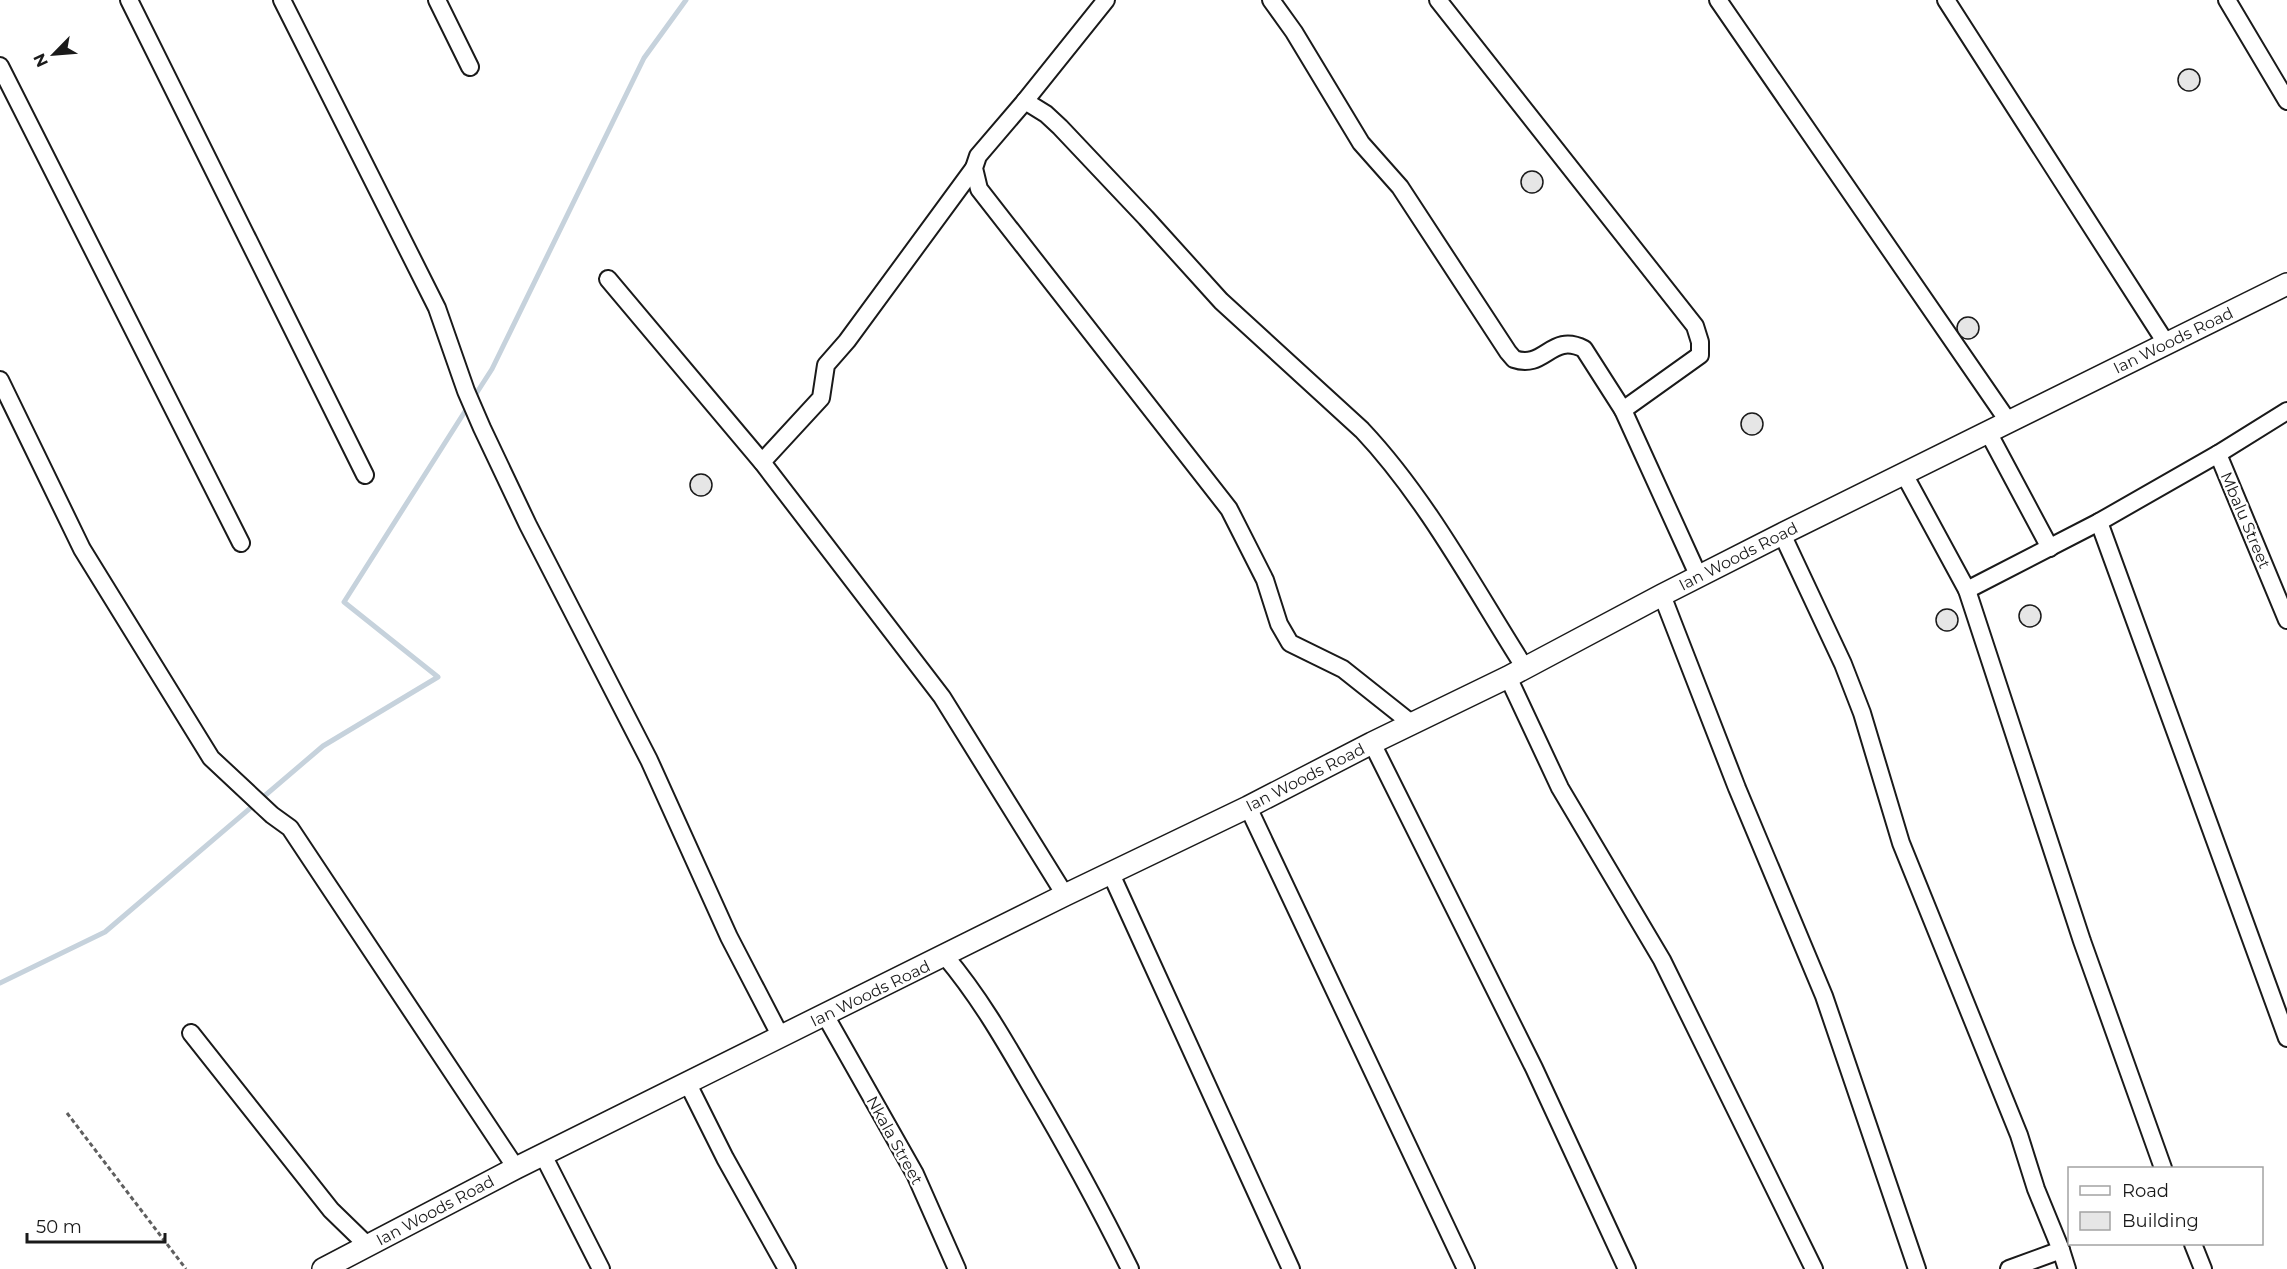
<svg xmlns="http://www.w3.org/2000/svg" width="2287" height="1269" font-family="Montserrat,sans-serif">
<rect width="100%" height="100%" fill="#fff"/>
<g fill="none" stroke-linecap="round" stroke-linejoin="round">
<g stroke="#c6d2dc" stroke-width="5">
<path d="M474 397 492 369 644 58 686 0"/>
<path d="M0 983 105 932 323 746 438 677 344 602 469 405"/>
</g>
</g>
<g fill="#e6e6e6" stroke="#1a1a1a" stroke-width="1.5">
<circle cx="2189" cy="80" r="11"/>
<circle cx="1532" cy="182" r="11"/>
<circle cx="1968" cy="328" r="11"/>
<circle cx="1752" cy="424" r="11"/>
<circle cx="701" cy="485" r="11"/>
<circle cx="2030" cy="616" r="11"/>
<circle cx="1947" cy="620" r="11"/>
</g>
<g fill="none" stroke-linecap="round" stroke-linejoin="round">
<g stroke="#1a1a1a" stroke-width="20">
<g id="minor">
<path d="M129 0 365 475"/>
<path d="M282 0 437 308 466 391 482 428 528 525 649 760 729 937 781 1037"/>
<path d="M437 0 470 67"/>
<path d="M1271 0 1294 32 1361 143 1400 187 1508 352 1514 359C1545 370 1551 332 1584 349L1623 410"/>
<path d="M1438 0 1695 326 1700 342V355L1623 410 1699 577"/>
<path d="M1718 0 2008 421"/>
<path d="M1946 0 2166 343"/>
<path d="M2227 0 2287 101"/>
<path d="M0 66 241 543"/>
<path d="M1025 101 1106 0"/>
<path d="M608 279 762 462 942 697 1065 895"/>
<path d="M0 380 82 549 211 758 272 815 290 828 516 1168"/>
<path d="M1988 432 2050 548"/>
<path d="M2218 454 2287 620"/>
<path d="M762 462 821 398 826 365 847 341 974 168"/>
<path d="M1904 474 1967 590 2082 941 2163 1168"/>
<path d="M2099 522 2218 454 2287 411"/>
<path d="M1782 534 1843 664 1862 713 1901 843 2019 1135 2036 1189 2061 1250 2009 1269"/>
<path d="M1967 590 2099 522 2287 1038"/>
<path d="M1662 595 1737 788 1824 996 1917 1269"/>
<path d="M1508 677 1560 788 1662 960 1814 1269"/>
<path d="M1411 723 1343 669 1290 643 1279 624 1265 580 1229 509 979 189 974 168 978 156 1025 101 1046 114 1060 127 1146 218 1221 301 1362 430C1427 499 1474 588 1525 668"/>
<path d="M1372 743 1534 1068 1627 1269"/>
<path d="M1248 807 1466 1269"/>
<path d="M1111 874 1291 1269"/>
<path d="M945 956C978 995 1003 1038 1029 1083 1065 1144 1099 1206 1130 1269"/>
<path d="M825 1015 915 1174 957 1269"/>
<path d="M191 1033 331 1210 367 1245"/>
<path d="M688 1084 725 1158 787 1269"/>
<path d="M543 1155 601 1269"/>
<path d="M2193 1244 2203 1269"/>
<path d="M2061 1250 2067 1269"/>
</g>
</g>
<g stroke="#1a1a1a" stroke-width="24">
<path id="tertiary" d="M323 1269 516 1168 1065 895 1248 807 1372 743 1508 677 1662 595 1782 534 2287 284"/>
</g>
<path stroke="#5f5f5f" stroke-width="3" stroke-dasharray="4.5 3" stroke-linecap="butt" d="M67 1113 186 1269"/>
<use href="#minor" stroke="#fff" stroke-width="16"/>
<use href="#tertiary" stroke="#fff" stroke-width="21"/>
</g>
<g text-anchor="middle" stroke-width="4.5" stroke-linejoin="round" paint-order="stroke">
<g font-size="16" fill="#1a1a1a" stroke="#fff">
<text transform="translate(2173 340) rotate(-26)" y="6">Ian Woods Road</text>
<text transform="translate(2246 520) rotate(67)" y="6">Mbalu Street</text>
<text transform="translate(1738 556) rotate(-27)" y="6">Ian Woods Road</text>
<text transform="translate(1305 777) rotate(-27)" y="6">Ian Woods Road</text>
<text transform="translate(870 993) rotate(-26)" y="6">Ian Woods Road</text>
<text transform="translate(895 1140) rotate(61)" y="6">Nkala Street</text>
<text transform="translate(435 1210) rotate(-28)" y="6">Ian Woods Road</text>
</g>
</g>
<rect x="2068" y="1167" width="195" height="78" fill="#ffffff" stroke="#a3a3a3" stroke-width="1.5"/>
<rect x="2080" y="1186" width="30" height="9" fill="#ffffff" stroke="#a3a3a3" stroke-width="1.5"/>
<text x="2122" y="1197" font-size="18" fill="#1a1a1a">Road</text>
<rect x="2080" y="1212" width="30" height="18" fill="#e6e6e6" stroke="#a3a3a3" stroke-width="1.5"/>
<text x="2122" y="1227" font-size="18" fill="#1a1a1a">Building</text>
<g transform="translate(54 54) rotate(245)" stroke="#ffffff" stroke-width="4.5" paint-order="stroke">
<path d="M0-4.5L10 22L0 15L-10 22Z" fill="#1a1a1a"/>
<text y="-9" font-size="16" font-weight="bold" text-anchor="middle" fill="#1a1a1a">N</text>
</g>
<path d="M27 1233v9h138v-9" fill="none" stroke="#1a1a1a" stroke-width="3"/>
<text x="36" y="1233" font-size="18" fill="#1a1a1a" stroke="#ffffff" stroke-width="4.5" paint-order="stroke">50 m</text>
</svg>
